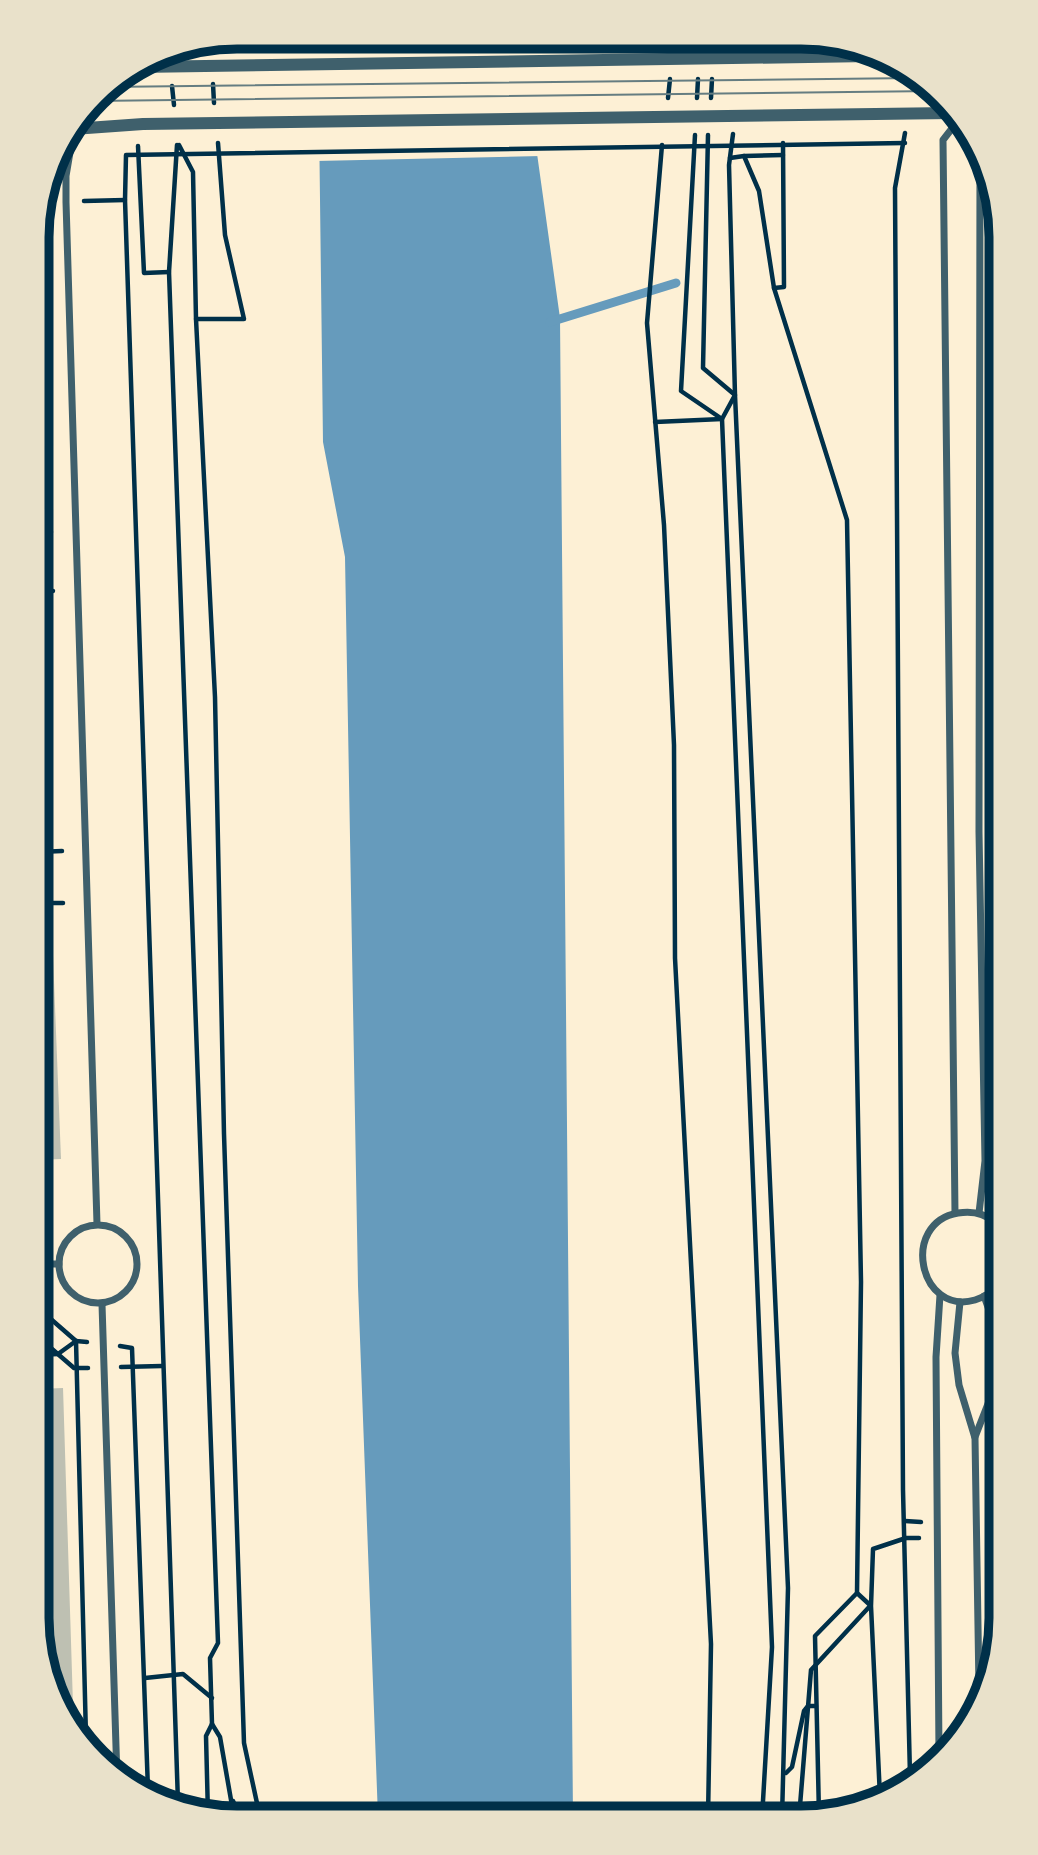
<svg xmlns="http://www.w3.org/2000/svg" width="1038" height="1855" font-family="'Alegreya Sans',sans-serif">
<rect width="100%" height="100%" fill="#fdf0d5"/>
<path fill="#669bbc" d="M318 37 521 39 560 318 573 1818 378 1817 358 1286 345 557 323 442Z"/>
<path fill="#fdf0d5" d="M314 37 524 39 541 156 316 161Z"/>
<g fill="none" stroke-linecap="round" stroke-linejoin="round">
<path stroke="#669bbc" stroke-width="9" d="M550 322 676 283"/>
</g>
<g fill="#bec0b2">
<path d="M38 610H42L44 643 41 642V654L44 653 50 840 38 841Z"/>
<path d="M52 930 61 1159 37 1160 38 931Z"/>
<path d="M63 1388 73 1705 64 1706 48 1683 37 1618V1389Z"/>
</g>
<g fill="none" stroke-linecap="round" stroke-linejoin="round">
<g stroke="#003049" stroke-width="4.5">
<path d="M213 84 214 103"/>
<path d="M172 86 174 105"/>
<path d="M668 98 670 79"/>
<path d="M697 98 698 79"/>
<path d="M711 98 712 79"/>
<path d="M905 133 895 188 903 1490 910 1775"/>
<path d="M695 135 681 391 722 419 772 1647 762 1818"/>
<path d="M708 135 703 368 735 395 788 1588 782 1818"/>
<path d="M177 145 169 272 218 1643 210 1658 212 1724 206 1736 208 1815"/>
<path d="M179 145 193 172 196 319 215 697 224 1134 244 1743 260 1817"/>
<path d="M662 145 647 323 664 525 674 745 675 958 711 1644 708 1818"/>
<path d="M138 146 144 273 169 272"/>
<path d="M744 156 783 155"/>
<path d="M730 158 744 156 759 191 774 288 847 520 861 1282 857 1593 815 1636 819 1815"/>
<path d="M84 201 125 200"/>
<path d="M38 262H43"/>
<path d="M774 288 784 287 783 143"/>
<path d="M196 319H244L225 235 218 143"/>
<path d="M38 385H45"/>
<path d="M655 422 722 419 735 395 729 165 733 134"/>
<path d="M38 532H51"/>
<path d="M38 592 53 591"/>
<path d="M38 852 62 851"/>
<path d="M38 903H63"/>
<path d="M37 1307 76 1341 86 1737"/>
<path d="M37 1336 74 1368H88"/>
<path d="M120 1346 132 1348 148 1790"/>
<path d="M37 1355 58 1354 76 1341 87 1342"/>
<path d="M121 1367 162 1366"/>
<path d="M905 1521 921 1522"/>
<path d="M857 1593 870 1605"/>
<path d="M145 1678 183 1674 212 1698"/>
<path d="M212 1724 220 1737 234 1817"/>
<path d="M786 1773 792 1767 804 1711 808 1706H816"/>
<path d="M880 1797 871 1606 873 1549 906 1538H919"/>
<path d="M233 1801 240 1817"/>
<path d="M178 1803 125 200 126 155 905 143"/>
<path d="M802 1805 804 1818"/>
<path d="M799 1818 811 1670 870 1606"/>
</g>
<g stroke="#3f606c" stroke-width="7">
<path d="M74 129 66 176V202L97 1224"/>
<path d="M955 1213 943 140 957 122"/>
<path d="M979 1213 985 1161 979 832 980 156"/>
<circle cx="98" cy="1264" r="39"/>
<path d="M37 1264H59"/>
<path d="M1001 1281C995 1290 985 1297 975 1300 919 1316 900 1223 958 1213 976 1210 989 1215 1001 1229"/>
<path d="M984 1296 997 1332 1001 1417"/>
<path d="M960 1302 955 1353 959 1385 975 1438 979 1689"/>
<path d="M102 1304 117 1778"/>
<path d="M975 1437 993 1391 994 1368"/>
<path d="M939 1755 936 1357 940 1295"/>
</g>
<g stroke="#3f606c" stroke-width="12">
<path d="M137 67 871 56"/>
<path d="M73 129 143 124 951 113"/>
</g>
<g stroke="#657d81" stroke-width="2">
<path d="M105 87 916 78"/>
<path d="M93 101 936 91"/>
</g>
</g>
<path d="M0 0H1038V1855H0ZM237 49H801A188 188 0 0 1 989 237V1618A188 188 0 0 1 801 1806H237A188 188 0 0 1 49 1618V237A188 188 0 0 1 237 49Z" fill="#e9e1ca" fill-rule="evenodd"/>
<path fill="none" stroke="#003049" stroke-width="9" d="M237 49H801A188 188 0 0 1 989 237V1618A188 188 0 0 1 801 1806H237A188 188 0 0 1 49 1618V237A188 188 0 0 1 237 49Z"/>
</svg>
